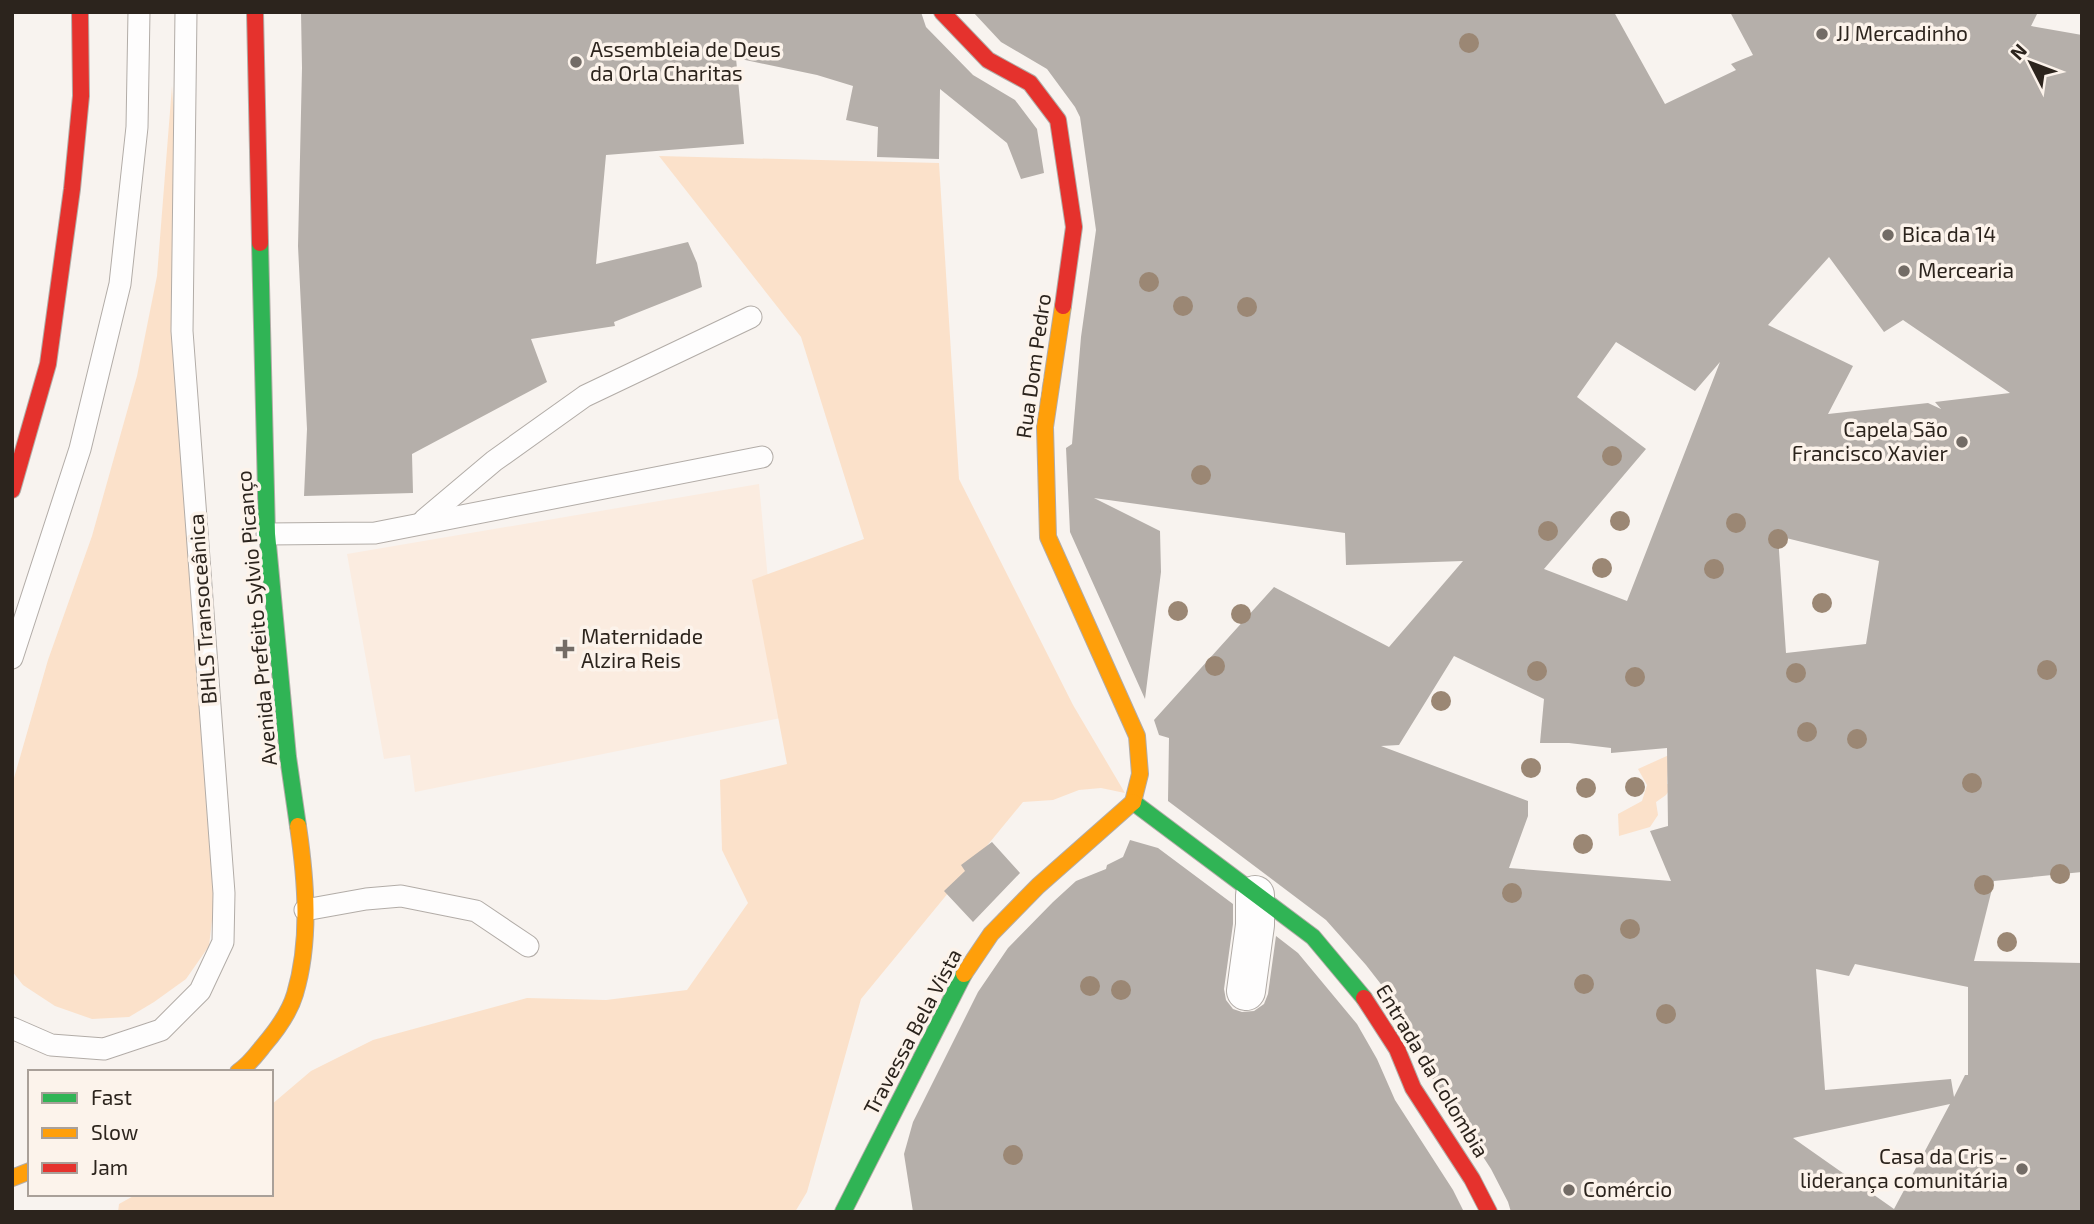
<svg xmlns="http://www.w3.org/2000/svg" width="2094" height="1224" font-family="'Exo 2',sans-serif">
<rect width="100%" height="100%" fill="#f8f3ef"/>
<path fill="#fbece0" d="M759 484 781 718 415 792 410 755 384 759 347 554Z"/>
<g fill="#fbe1ca">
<path d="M172 86 219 862 209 946 186 979 154 1002 129 1017 92 1019 55 1006 23 985 12 971V785L48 660 92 536 137 376 157 276Z"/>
<path d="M659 156 939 163 959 479 1073 705 1125 793 1101 788 1079 790 1053 800 1023 802 861 999 807 1192 795 1212H118L119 1204 137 1194H271V1105L311 1071 373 1040 527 998 606 1000 687 990 748 903 722 850 720 780 787 764 752 580 864 539 801 337Z"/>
<path d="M1669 755 1667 784 1674 783 1666 795 1656 802 1658 815 1650 827 1619 836 1618 814 1642 801 1647 785 1638 769Z"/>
</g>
<g fill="#b5afaa" fill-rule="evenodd">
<path d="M301 12H921L926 27 973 75 1015 100 1037 129 1044 173 1021 179 1007 143 940 89 939 159 877 157 878 127 846 120 853 86 817 75 736 58 744 144 606 155 596 264 688 242 697 263 702 287 614 322 615 326 531 339 547 382 412 454 413 493 304 496 307 429 298 246 302 68Z"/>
<path d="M973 12H1614L1665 104 1736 70 1731 64 1753 55 1730 12H2038L2031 26 2082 35V872L1994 881 1974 961 2082 963V1212H1511L1508 1202 1491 1169 1432 1078 1416 1038 1394 1001 1366 965 1326 920 1168 801 1169 738 1159 735 1154 720 1274 587 1389 647 1463 561 1346 565 1345 533 1094 498 1160 531 1161 572 1145 699 1070 532 1066 448 1072 444 1081 337 1096 230 1080 117 1075 107 1047 69 1001 42ZM1829 257 1884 332 1903 320 2010 393 1935 402 1941 409 1928 403 1828 414 1853 366 1768 325ZM1616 342 1695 391 1720 362 1627 601 1544 569 1646 449 1577 397ZM1778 536 1879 561 1866 644 1786 653ZM1454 656 1544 699 1540 743H1569L1611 748V753L1667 748 1668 826 1650 831 1671 881 1509 868 1528 816V801L1381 746 1399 745ZM1855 964 1968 987V1075H1965L1954 1097 1951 1079 1825 1090 1816 969 1849 976ZM1950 1104 1894 1209 1793 1138Z"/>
<path d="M1130 840 1158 848 1233 904V924L1224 989 1226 1000 1233 1009 1242 1012 1254 1011 1264 1004 1268 994 1276 936 1298 953 1357 1024 1377 1059 1395 1100 1453 1190 1464 1212H913L904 1154 913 1122 978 992 1008 948 1053 902 1076 881 1106 869 1107 865 1123 857Z"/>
<path d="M992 842 1020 873 973 922 944 891 965 871 961 865Z"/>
</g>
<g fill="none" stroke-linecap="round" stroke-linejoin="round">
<g stroke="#b2aca7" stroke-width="23">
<g id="lane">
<path d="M424 520 494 461 585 396 751 317"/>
<path d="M267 534 375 533 762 457"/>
<path d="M12 658 80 449 120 284 137 127 139 12"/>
<path d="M305 910 366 899 401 896 476 911 528 946"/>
<path d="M12 1028 51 1045 104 1049 161 1030 200 991 223 942 224 893 182 331 186 12"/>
</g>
</g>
<g stroke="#b2aca7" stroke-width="40">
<path id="street" d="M1246 991 1255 925V895"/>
</g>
<g stroke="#b2aca7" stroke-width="18">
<g id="fast">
<path d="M260 243 267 534 288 757 298 826"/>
<path d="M1133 802 1313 937 1364 998"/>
<path d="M843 1212 964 974"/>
</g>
</g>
<g stroke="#b2aca7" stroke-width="18">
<g id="slow">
<path d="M1063 306 1045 427 1048 537 1137 736 1140 774 1133 802"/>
<path d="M964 974 991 934 1038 886 1133 802"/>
<path d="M238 1072C249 1065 256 1055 264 1045 276 1031 290 1011 295 994 311 941 306 880 298 826"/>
<path d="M12 1178 30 1171"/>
</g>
</g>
<g stroke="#b2aca7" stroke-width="18">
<g id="jam">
<path d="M255 12 260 243"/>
<path d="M942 12 988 60 1030 83 1058 120 1074 227 1063 306"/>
<path d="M12 490 48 364 72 189 81 96 80 12"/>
<path d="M1364 998 1397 1049 1413 1088 1472 1179 1489 1212"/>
</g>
</g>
<use href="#lane" stroke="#fefdfd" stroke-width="21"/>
<use href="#street" stroke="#fefdfd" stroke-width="38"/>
<use href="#fast" stroke="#30b455" stroke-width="16"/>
<use href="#slow" stroke="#ff9f0a" stroke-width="16"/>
<use href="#jam" stroke="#e5322d" stroke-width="16"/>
</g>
<g fill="#9b8774">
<circle cx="1469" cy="43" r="10"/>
<circle cx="1149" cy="282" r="10"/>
<circle cx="1183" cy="306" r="10"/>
<circle cx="1247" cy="307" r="10"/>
<circle cx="1612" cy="456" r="10"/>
<circle cx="1201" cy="475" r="10"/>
<circle cx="1620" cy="521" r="10"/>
<circle cx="1736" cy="523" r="10"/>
<circle cx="1548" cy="531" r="10"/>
<circle cx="1778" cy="539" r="10"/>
<circle cx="1602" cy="568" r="10"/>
<circle cx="1714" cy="569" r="10"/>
<circle cx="1822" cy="603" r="10"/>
<circle cx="1178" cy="611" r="10"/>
<circle cx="1241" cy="614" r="10"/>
<circle cx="1215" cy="666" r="10"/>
<circle cx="2047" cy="670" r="10"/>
<circle cx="1537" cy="671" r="10"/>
<circle cx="1796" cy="673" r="10"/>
<circle cx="1635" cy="677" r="10"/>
<circle cx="1441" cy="701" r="10"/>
<circle cx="1807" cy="732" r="10"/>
<circle cx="1857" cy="739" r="10"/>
<circle cx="1531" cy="768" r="10"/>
<circle cx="1972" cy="783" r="10"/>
<circle cx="1635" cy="787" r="10"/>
<circle cx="1586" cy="788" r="10"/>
<circle cx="1583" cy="844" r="10"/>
<circle cx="2060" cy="874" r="10"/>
<circle cx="1984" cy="885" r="10"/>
<circle cx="1512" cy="893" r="10"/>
<circle cx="1630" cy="929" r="10"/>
<circle cx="2007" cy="942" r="10"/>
<circle cx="1584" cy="984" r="10"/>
<circle cx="1090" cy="986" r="10"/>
<circle cx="1121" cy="990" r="10"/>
<circle cx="1666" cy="1014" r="10"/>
<circle cx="1013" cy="1155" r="10"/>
</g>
<g fill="#736c66" stroke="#fcf3eb" stroke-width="2.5">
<circle cx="1822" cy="34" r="7"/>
<circle cx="576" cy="62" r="7"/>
<circle cx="1888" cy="235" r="7"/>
<circle cx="1904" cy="271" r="7"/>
<circle cx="1962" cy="442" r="7"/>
<path d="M561.5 638.5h7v7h7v7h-7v7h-7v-7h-7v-7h7z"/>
<circle cx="2022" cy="1169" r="7"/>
<circle cx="1569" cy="1190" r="7"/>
</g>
<g text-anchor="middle" stroke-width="7" stroke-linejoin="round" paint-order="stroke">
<g font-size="21" fill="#2c241d" stroke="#fcf3eb" text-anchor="start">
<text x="1836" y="41">JJ Mercadinho</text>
<text x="590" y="57">Assembleia de Deus<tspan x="590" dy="24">da Orla Charitas</tspan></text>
<text x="1902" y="242">Bica da 14</text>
<text x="1918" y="278">Mercearia</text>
<text x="1948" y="437" text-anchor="end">Capela São<tspan x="1948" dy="24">Francisco Xavier</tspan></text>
<text x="581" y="644">Maternidade<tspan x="581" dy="24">Alzira Reis</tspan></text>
<text x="2008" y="1164" text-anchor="end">Casa da Cris -<tspan x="2008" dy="24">liderança comunitária</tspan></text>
<text x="1583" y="1197">Comércio</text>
</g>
<g font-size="21" fill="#2c241d" stroke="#fcf3eb">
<text transform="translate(1034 366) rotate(-82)" y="7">Rua Dom Pedro</text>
<text transform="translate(203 609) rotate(-94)" y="7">BHLS Transoceânica</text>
<text transform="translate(257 618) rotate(-95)" y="7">Avenida Prefeito Sylvio Picanço</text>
<text transform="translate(913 1032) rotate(-62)" y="7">Travessa Bela Vista</text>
<text transform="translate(1432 1071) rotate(59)" y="7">Entrada da Colombia</text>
</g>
</g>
<rect width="2094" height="1224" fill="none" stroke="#2c241d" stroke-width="28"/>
<rect x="28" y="1070" width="245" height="126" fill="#fcf3eb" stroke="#a9a099" stroke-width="2"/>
<rect x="42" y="1093" width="35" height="10" fill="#30b455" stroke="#a9a099" stroke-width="2"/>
<text x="91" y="1105" font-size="21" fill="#2c241d">Fast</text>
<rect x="42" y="1128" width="35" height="10" fill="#ff9f0a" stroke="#a9a099" stroke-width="2"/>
<text x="91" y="1140" font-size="21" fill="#2c241d">Slow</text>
<rect x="42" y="1163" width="35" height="10" fill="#e5322d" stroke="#a9a099" stroke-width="2"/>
<text x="91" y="1175" font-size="21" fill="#2c241d">Jam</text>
<g transform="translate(2031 63) rotate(312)" stroke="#fcf3eb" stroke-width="5" paint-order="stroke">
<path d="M0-5L12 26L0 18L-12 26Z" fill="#2c241d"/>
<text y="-10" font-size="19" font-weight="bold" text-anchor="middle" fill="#2c241d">N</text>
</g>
</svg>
